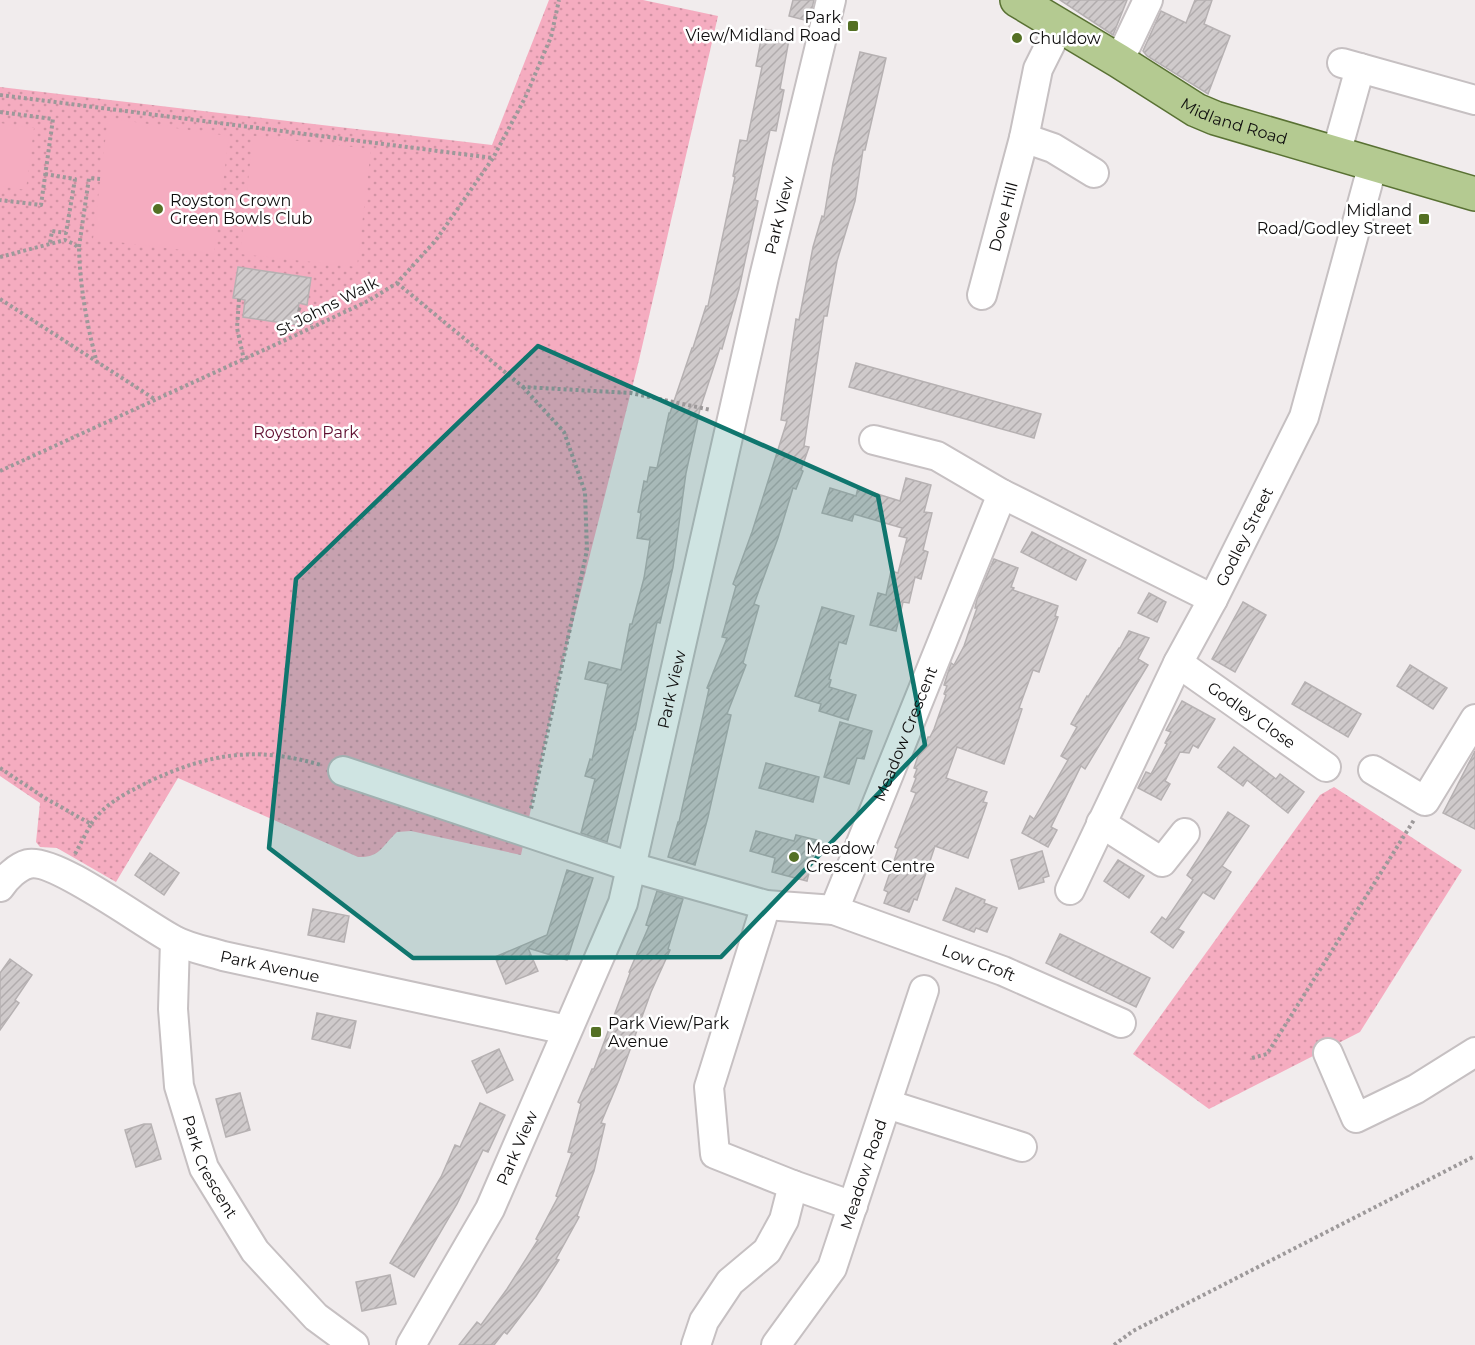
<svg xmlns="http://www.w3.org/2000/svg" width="1475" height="1345" font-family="Montserrat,sans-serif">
<defs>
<pattern id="park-dots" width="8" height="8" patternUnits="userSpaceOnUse" patternTransform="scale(1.5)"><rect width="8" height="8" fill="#f5acc0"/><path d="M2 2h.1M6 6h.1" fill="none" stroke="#d193a4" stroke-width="1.8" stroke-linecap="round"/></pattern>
<pattern id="building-hatch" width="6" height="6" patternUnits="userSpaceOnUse" patternTransform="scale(1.5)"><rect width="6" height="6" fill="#cfcacb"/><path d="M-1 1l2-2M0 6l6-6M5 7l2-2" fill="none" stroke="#b1acad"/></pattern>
</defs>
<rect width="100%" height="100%" fill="#f1eced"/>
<g fill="url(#park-dots)">
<path d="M549 0H643L718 16 639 360 560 674 521 855 411 831 397 832C382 846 380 858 358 857L178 778 116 882 57 848 40 847 36 842 40 803 0 776V87L492 145Z"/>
<path d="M1334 787 1462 870 1360 1032 1209 1109 1133 1054 1320 795Z"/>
</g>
<g fill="#f5acc0">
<path d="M108 118 229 136 214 254 93 239Z"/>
<path d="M0 123 34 128 26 190 0 186Z"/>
<path d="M253 136 371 149 357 267 240 254Z"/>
</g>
<g fill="url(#building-hatch)" stroke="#b6b1b2" stroke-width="1.5">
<path d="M793 0H814L809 21 789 16Z"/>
<path d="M1060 0H1127L1113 35Z"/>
<path d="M1195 0H1212L1204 24 1230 36 1208 94 1147 56 1143 51 1161 11 1186 23Z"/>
<path d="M763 29 790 34 780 89 784 90 776 131 770 130 755 200 758 201 739 289 722 349 720 348 700 409 686 473 673 567 660 623 657 622 635 730H634L607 842 581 833 595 779 585 776 590 759 592 760 608 684 585 679 589 662 621 670 630 624H632L644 578 650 540 637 538 641 513 638 512 644 481 647 482 650 467 657 468 669 413H670L692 348H693L706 306H708L735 177 733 176 740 140 747 141 762 67 756 66Z"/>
<path d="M860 52 886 58 865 150H863L855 201 837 261 827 316H824L804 446 809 447 801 470 803 471 796 489 793 488 778 538 754 604 759 606 743 663 746 665 727 714 731 715 708 817 695 865 668 857 678 822H679L709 689 707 688 727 638 722 637 736 586 733 584 752 532 787 421 781 420 796 319 799 320 813 247 822 216 824 217 833 163Z"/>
<path d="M238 267 311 278 307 305 299 303 296 325 243 317 245 300 233 298Z"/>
<path d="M856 363 1041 414 1034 438 849 387Z"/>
<path d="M906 478 931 485 924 512 932 513 923 550 928 552 921 579 915 577 909 603 903 602 896 631 870 625 878 593 886 595 891 571 898 573 907 538 899 536 902 528 854 514 852 521 822 513 830 488 856 496 858 488 900 501Z"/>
<path d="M1032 532 1086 560 1076 580 1021 552Z"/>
<path d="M994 559 1018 568 1011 587 1014 588 1013 590 1058 606 1055 616 1058 617 1039 672 1033 670 1019 708 1022 709 1004 764 957 747 946 778 987 792 983 802 987 803 968 858 935 846 917 900 914 899 909 912 884 903 888 892 884 890 898 849 895 847 916 793 911 791 916 778 914 777 917 769 914 768 921 747 924 748 928 737H930L934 729 946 695 944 694 947 686 944 685 951 663 954 665 964 646 977 608H975L977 599Z"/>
<path d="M1149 593 1166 602 1157 622 1138 613Z"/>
<path d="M1243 602 1266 615 1235 672 1212 659Z"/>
<path d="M822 607 854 616 846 644 839 642 829 679 831 680 829 687 856 695 848 720 819 711 821 704 795 696Z"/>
<path d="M1129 631 1149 638 1138 659 1148 665 1085 769 1081 766 1051 827 1057 830 1048 847 1022 833 1030 816 1034 819 1068 760 1061 756 1077 727 1071 724 1087 696 1088 697 1119 648H1120Z"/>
<path d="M1410 665 1447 688 1433 709 1397 686Z"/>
<path d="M1305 682 1361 714 1348 737 1292 704Z"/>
<path d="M1182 701 1215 719 1198 748 1193 745 1189 753 1180 752 1165 781 1170 784 1161 800 1138 788 1146 772 1151 774 1167 744 1165 743 1171 732 1166 730Z"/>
<path d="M840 722 872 731 864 759 857 758 849 784 824 777Z"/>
<path d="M1234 747 1276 779 1280 774 1304 792 1288 813 1247 780 1243 786 1218 767Z"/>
<path d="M1475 751V829L1443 813Z"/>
<path d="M766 763 819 777 813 802 759 788Z"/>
<path d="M1228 812 1249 826 1222 866 1231 872 1214 899 1203 892 1178 929 1184 932 1173 948 1151 932 1162 917 1166 920 1193 880 1187 875Z"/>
<path d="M756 831 794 841 796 835 817 840 807 881 772 872 775 858 750 851Z"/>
<path d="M1042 851 1049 876 1043 878 1044 882 1019 889 1011 860Z"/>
<path d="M150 853 179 873 164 895 135 875Z"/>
<path d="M1118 860 1144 876 1129 898 1104 881Z"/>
<path d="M567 870 593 878 567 960 528 948 538 971 506 984 495 957 547 935Z"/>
<path d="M956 888 985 900 984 903 997 908 987 932 976 928 974 932 943 920Z"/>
<path d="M657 891 683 899 668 949 670 950 651 992 619 1080 601 1123 605 1124 594 1171 577 1216 579 1217 556 1259 559 1260 536 1296 507 1334 504 1332 494 1345H459L477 1322 481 1325 507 1289 538 1240 536 1239 558 1197 556 1196 572 1153 568 1152 581 1104 578 1102 592 1069H594L630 973 629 972 649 926 646 925Z"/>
<path d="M313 909 349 916 344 942 308 935Z"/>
<path d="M1060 934 1150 978 1136 1007 1046 963Z"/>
<path d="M10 959 32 975 15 1000 19 1003 0 1030V973Z"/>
<path d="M317 1013 356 1021 350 1048 312 1039Z"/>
<path d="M499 1049 513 1080 487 1093 472 1061Z"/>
<path d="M240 1093 250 1130 226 1137 216 1099Z"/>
<path d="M480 1103 505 1115 488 1152 483 1150 457 1204 414 1277 390 1263 441 1177 455 1145 460 1147Z"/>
<path d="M144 1124H151L161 1159 136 1167 125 1130Z"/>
<path d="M390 1275 396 1304 362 1311 356 1282Z"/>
</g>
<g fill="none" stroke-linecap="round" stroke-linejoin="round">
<g stroke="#c6c0c2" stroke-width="32">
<g id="minor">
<path d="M1119 61 1148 0"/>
<path d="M1342 63 1475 100"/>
<path d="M1024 138 1053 148 1094 173"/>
<path d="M1336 154 1360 68"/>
<path id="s1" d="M982 295 1024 138 1038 69 1060 25"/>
<path d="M874 440 937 456 1002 494 1213 599"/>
<path id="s2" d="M1178 663 1326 767"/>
<path d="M1373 770 1425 801 1475 719"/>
<path id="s3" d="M343 771 631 867 766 905 834 910 1002 494"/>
<path d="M1101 823 1162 862 1185 833"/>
<path id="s4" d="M0 887C6 878 17 867 28 864 55 857 146 926 174 940 189 948 207 951 223 956L567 1030"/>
<path id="s5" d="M1070 890 1178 663 1213 599 1304 417 1373 164"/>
<path d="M766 905 709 1087 715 1154 793 1185 853 1206"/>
<path id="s6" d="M834 910 1003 971 1121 1023"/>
<path id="s7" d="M175 941 173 1009 179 1086 204 1168 255 1251 316 1317 354 1345"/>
<path d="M1328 1053 1356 1118 1416 1089 1475 1052"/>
<path d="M887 1104 1022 1147"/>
<path id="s8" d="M411 1345 490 1209 623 903 764 277 831 0"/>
<path d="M696 1345 704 1321 730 1282 767 1251 784 1220 793 1185"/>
<path id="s9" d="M776 1345 832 1268 924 990"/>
</g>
</g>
<g stroke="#597133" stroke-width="36">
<g id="major">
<path id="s10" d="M1017 0 1119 61 1196 110 1215 118 1475 194"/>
</g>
</g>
<g stroke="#9d999a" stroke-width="4" stroke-dasharray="3 3" stroke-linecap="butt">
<path d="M0 95 493 158"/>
<path d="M0 112 53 119 41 205 0 200"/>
<path d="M45 174 75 179 66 233 52 231 50 243"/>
<path d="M79 247 89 178 100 179"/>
<path d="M0 257 65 240 74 244 79 248C80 287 87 326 97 363"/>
<path d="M397 283 523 387 631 393 711 410"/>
<path d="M0 299 156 400"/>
<path d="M239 299 237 328 244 360"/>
<path d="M298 309 301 310 314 327"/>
<path d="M523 387 564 432 585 492 587 550 531 809"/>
<path d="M0 471 279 343 368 301 397 283 436 240 493 158 525 98 551 37 559 0"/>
<path d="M0 768 45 798 91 824 75 854"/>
<path d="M91 824C106 802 127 793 150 781 211 753 256 746 321 765"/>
<path d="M1252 1058 1267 1054 1414 820"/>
<path d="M1114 1345 1133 1331 1475 1156"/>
</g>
<use href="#minor" stroke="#fff" stroke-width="28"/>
<use href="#major" stroke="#b4ca91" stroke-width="33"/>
</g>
<path fill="#0f766e" fill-opacity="0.2" stroke="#0f766e" stroke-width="4.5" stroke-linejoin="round" d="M538 346 878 496 925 745 721 957 413 958 269 848 296 579Z"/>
<g fill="#547024" stroke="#fff" stroke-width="2">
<rect x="847" y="20" width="12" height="12" rx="3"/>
<circle cx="1017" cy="38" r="6"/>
<circle cx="158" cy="209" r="6"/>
<rect x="1418" y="213" width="12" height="12" rx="3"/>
<circle cx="794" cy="857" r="6"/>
<rect x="590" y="1026" width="12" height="12" rx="3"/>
</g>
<g text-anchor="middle" stroke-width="5" stroke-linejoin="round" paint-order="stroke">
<g font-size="16" fill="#0e0d0d" stroke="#fff" text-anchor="start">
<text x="841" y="23" text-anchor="end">Park<tspan x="841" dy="18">View/Midland Road</tspan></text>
<text x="1029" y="44">Chuldow</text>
<text x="170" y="206">Royston Crown<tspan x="170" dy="18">Green Bowls Club</tspan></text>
<text x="1412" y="216" text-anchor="end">Midland<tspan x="1412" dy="18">Road/Godley Street</tspan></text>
<text x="806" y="854">Meadow<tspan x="806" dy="18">Crescent Centre</tspan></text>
<text x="608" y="1029">Park View/Park<tspan x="608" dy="18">Avenue</tspan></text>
</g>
<g font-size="16" fill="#0e0d0d" stroke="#fff">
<text dy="6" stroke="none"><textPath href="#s10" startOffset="250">Midland Road</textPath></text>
<text dy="6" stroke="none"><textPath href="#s8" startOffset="1196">Park View</textPath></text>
<text dy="6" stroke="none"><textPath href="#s1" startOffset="81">Dove Hill</textPath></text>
<text transform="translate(327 306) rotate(-27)" y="6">St Johns Walk</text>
<text dy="6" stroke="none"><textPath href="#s5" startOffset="394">Godley Street</textPath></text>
<text dy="6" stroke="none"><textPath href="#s8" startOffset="710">Park View</textPath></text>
<text dy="6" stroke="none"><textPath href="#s2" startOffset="90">Godley Close</textPath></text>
<text dy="6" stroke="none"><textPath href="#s3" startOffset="702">Meadow Crescent</textPath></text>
<text dy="6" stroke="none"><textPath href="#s6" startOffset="154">Low Croft</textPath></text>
<text dy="6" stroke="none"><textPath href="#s4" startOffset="303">Park Avenue</textPath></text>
<text dy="6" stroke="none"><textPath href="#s8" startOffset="224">Park View</textPath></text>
<text dy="6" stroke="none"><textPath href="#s7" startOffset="232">Park Crescent</textPath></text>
<text dy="6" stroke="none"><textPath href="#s9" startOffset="194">Meadow Road</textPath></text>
</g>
<g font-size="16" fill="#5f0f30" stroke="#fff">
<text x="306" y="438">Royston Park</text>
</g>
</g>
</svg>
